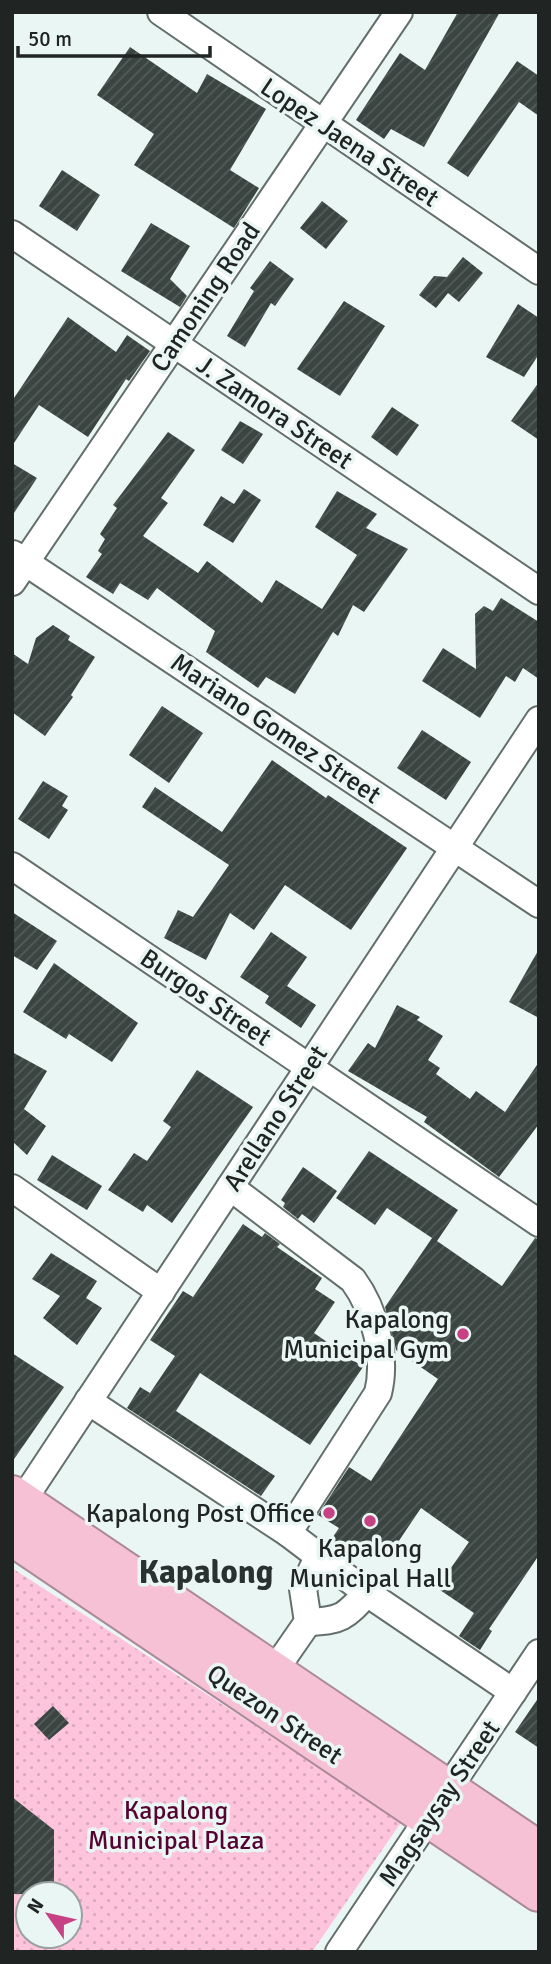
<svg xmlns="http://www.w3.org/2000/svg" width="551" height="1964" font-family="Signika,sans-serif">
<defs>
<pattern id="park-dots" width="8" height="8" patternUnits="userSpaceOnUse" patternTransform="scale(1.75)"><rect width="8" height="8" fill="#fec4db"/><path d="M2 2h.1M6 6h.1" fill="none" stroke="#d9a8bc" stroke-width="1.8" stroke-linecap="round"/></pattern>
<pattern id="building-hatch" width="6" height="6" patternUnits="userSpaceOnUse" patternTransform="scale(1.75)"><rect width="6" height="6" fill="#3a4441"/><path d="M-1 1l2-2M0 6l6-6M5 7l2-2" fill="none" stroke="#545c5a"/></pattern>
</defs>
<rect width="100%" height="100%" fill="#eaf6f3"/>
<path fill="url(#park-dots)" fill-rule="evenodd" d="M12 1568 402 1821 312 1952H12ZM28 1894H70V1936H28Z"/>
<g fill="url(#building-hatch)">
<path d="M458 12H500L424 147 391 129 384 139 356 120 400 53 425 70Z"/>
<path d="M130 47 197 93 207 74 266 109 230 170 259 188 234 228 134 165 154 134 97 95Z"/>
<path d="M517 61 539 76V116L519 102 468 177 447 163Z"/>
<path d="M62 170 100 195 77 231 39 206Z"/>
<path d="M322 201 348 221 326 249 300 228Z"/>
<path d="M151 223 190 246 170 279 187 296 180 307 121 271Z"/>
<path d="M463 257 483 273 459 302 448 293 436 308 419 295 434 276 447 277Z"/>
<path d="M270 261 294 279 275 306 271 303 245 347 227 336 254 291 250 288Z"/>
<path d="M344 301 385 326 340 396 297 369Z"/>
<path d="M518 304 539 318V354L524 377 486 357Z"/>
<path d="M68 317 116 352 127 335 150 351 129 381 126 379 88 437 39 405 12 446V401Z"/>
<path d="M539 382V440L511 421Z"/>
<path d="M392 407 419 425 397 456 371 437Z"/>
<path d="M240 421 263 434 243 464 221 450Z"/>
<path d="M168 432 195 450 161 498 168 503 143 536 198 573 207 561 262 603 276 580 322 609 357 555 315 527 337 491 377 514 366 528 408 549 364 612 353 605 338 636 333 632 295 694 266 677 258 688 206 652 215 631 157 588 148 600 120 583 113 594 86 577 102 554 98 551 105 539 100 534 117 508 113 505Z"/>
<path d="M12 463 37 478 12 516Z"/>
<path d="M244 489 261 500 233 543 203 525 221 496 234 504Z"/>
<path d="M501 598 539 622V679L523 668 515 682 506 676 480 718 422 681 443 648 476 669 475 614 484 606 493 611Z"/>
<path d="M53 625 70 636 68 640 95 657 71 695 73 697 45 736 12 712V653L28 664 36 638Z"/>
<path d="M162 706 203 733 169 783 129 755Z"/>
<path d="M422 730 471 762 446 800 397 768Z"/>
<path d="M272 760 326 798 328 795 407 848 351 930 285 885 254 930 230 913 206 960 164 938 178 910 193 917 229 865 142 807 155 787 222 832Z"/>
<path d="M43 781 68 796 62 806 68 810 49 839 18 819Z"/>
<path d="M12 912 57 941 37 970 12 955Z"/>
<path d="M271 932 307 957 287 986 316 1005 301 1028 265 1003 269 996 240 977Z"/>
<path d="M539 949V1018L509 1002Z"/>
<path d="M54 963 138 1023 112 1062 69 1034 66 1039 23 1012Z"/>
<path d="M397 1005 420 1017 417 1020 443 1036 428 1060 440 1068 436 1074 470 1099 476 1091 505 1112 539 1062V1124L499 1177 424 1122 427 1117 348 1071 368 1043 375 1048Z"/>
<path d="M12 1052 47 1071 24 1109 46 1126 27 1155 12 1141Z"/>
<path d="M197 1070 253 1107 172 1223 147 1205 143 1212 108 1190 134 1153 147 1161 171 1127 163 1121Z"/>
<path d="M369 1151 458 1210 437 1241 502 1286 535 1238 539 1239V1555L489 1629 492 1631 480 1650 459 1636 474 1613 437 1588 469 1542 421 1508 386 1560 363 1545 352 1562 328 1544 339 1528 318 1515 349 1467 371 1481 438 1379 396 1350 385 1307 432 1238 387 1208 375 1225 336 1198Z"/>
<path d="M52 1155 102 1186 87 1210 37 1180Z"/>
<path d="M303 1167 337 1191 314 1223 302 1214 298 1219 283 1207 285 1203 281 1200Z"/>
<path d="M243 1224 262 1237 265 1233 280 1244 277 1247 322 1278 315 1289 335 1302 314 1333 363 1367 310 1445 200 1373 176 1411 275 1476 261 1496 127 1408 140 1387 150 1393 175 1356 150 1340 183 1291 193 1297Z"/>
<path d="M51 1253 97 1281 86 1298 102 1308 77 1345 43 1318 60 1296 32 1279Z"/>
<path d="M12 1353 64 1387 12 1462Z"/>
<path d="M539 1697V1748L515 1732Z"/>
<path d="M53 1706 69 1723 49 1740 34 1724Z"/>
<path d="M12 1797 54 1830V1894H12Z"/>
</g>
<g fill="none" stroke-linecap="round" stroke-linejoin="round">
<g stroke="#646f6c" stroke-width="30">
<g id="minor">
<path d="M161 12 539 271"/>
<path d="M12 234 539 591"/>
<path d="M13 554 539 904"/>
<path d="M12 582 399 12"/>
<path d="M12 866 539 1223"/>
<path d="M230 1187 353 1280C375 1310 387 1357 378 1393L288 1533"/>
<path d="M12 1188 161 1292"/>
<path d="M88 1401 288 1533 367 1593 513 1692"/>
<path d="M13 1515 539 720"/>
<path d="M308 1622C341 1621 345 1617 367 1593"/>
<path d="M265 1684 308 1622 303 1589 318 1557"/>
<path d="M339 1952 539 1653"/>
</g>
</g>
<g stroke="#ab8a97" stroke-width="42">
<g id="highway">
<path d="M12 1495 539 1851"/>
<path d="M12 1536 539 1892"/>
</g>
</g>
<use href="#minor" stroke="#fff" stroke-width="26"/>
<use href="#highway" stroke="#f6c1d5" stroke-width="38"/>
</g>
<g fill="#c74285" stroke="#eaf6f3" stroke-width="2.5">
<circle cx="463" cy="1334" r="7"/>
<circle cx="329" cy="1513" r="7"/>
<circle cx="370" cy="1521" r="7"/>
</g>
<g text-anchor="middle" stroke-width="7" stroke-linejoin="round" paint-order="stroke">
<g font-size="26" fill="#202423" stroke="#eaf6f3">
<text transform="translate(350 142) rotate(34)" y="9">Lopez Jaena Street</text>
<text transform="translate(205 297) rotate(-56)" y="9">Camoning Road</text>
<text transform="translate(275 412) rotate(34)" y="9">J. Zamora Street</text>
<text transform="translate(276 728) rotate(34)" y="9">Mariano Gomez Street</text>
<text transform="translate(206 997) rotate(34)" y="9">Burgos Street</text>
<text transform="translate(275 1118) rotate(-57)" y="9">Arellano Street</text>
<text transform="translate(275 1714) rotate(34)" y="9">Quezon Street</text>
<text transform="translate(439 1803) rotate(-56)" y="9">Magsaysay Street</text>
</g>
<g font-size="26" fill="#202423" stroke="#eaf6f3" text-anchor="end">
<text x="449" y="1328">Kapalong<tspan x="449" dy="30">Municipal Gym</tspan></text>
<text x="315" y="1522">Kapalong Post Office</text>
<text x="370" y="1557" text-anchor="middle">Kapalong<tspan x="370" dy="30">Municipal Hall</tspan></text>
</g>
<g font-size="26" fill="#560332" stroke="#eaf6f3">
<text x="176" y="1819">Kapalong<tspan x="176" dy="30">Municipal Plaza</tspan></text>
</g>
<g font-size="33" font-weight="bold" fill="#293230" stroke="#eaf6f3">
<text x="206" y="1583">Kapalong</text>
</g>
</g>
<rect width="551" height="1964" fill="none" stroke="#202423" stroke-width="28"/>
<g transform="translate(49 1915) rotate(304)"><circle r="33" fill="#eaf6f3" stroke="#99a2a0" stroke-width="2"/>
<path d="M0-5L12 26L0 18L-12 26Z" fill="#c74285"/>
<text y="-10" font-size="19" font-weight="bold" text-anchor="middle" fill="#202423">N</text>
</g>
<path d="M18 46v10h192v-10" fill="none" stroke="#202423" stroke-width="3.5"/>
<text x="28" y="46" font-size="21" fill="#202423" stroke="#eaf6f3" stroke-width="5" paint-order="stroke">50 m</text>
</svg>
